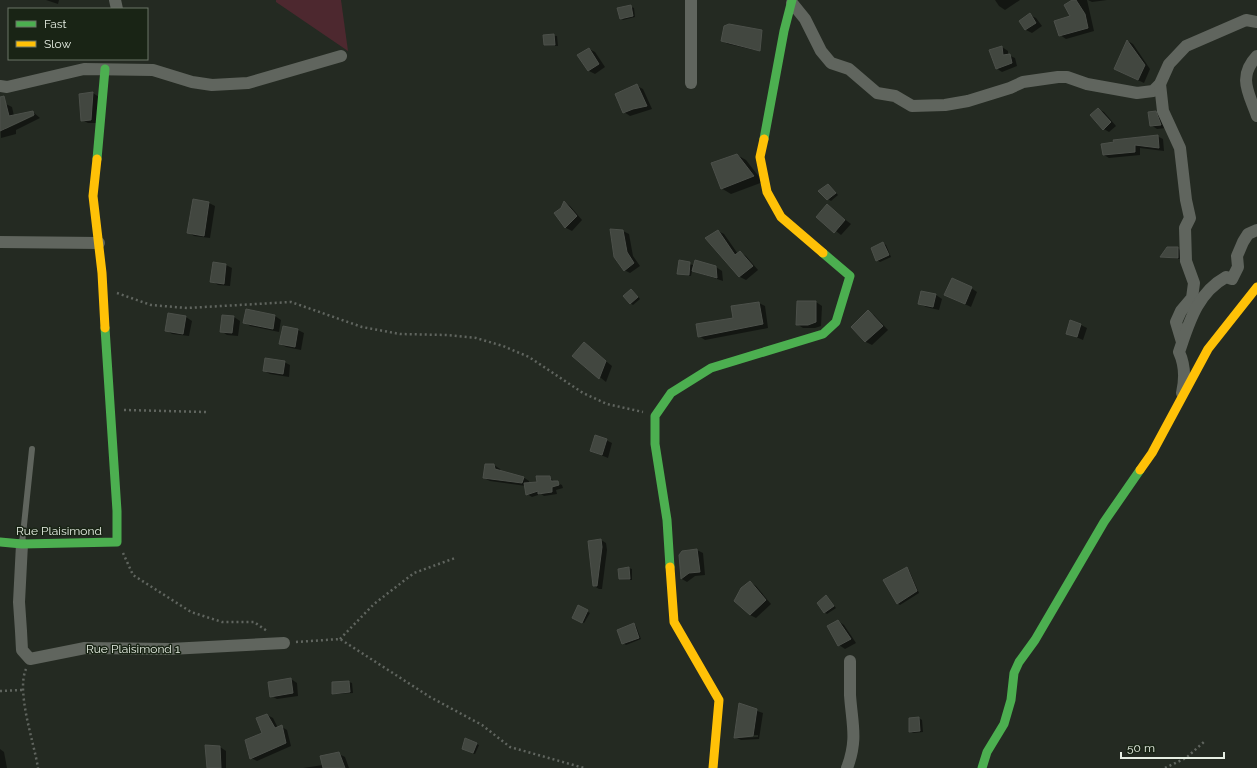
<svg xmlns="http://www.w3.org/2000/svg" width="1257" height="768" font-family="Raleway,sans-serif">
<rect width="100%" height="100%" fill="#242a22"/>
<path fill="#4d282f" d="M276 0H341L348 51 276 2Z"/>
<g fill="#0007" fill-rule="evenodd">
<path d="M46 0H59L58 4Z"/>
<path d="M995 0H1020L1005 10 999 6Z"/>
<path d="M1074 0H1087L1094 31 1066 39 1060 35 1072 16Z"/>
<path d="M1088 0H1107L1092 2Z"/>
<path d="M631 7 634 8 635 17 623 20 621 18Z"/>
<path d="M1030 15 1036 18 1042 26 1032 33 1026 30Z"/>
<path d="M753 33 754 50 728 44 722 41Z"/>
<path d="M544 35 557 36 558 46 545 45Z"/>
<path d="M1128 41 1133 44 1150 69 1144 83 1121 72Z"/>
<path d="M1002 47 1008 51V55L1015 58 1017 66 1002 72 996 68Z"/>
<path d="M589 49 595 52 605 67 595 74 589 71 579 56Z"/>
<path d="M637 86 643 89 652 109 630 116 624 112Z"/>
<path d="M93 93 99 97 96 123H88L82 120 80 95Z"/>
<path d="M6 104 12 107 14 116 33 112 40 118 16 130V134L1 138 0 106ZM30 116H34L6 129 5 128Z"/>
<path d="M1098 109 1104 112 1116 126 1109 132 1104 129Z"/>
<path d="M1155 112 1161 116 1166 128 1157 129 1151 125Z"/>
<path d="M1157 136 1163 139 1164 151 1140 148V155L1109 158 1104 155Z"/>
<path d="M737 155 746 160 763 182 731 194 721 188Z"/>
<path d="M828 185 838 195 831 201 828 199Z"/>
<path d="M194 200 209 203 215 206 210 238 194 236 188 232Z"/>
<path d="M565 202 570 206 582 220 572 231 566 228 555 214 562 209Z"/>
<path d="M827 206 851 224 841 235 818 217Z"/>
<path d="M623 231 629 234 633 256 640 266 630 273 624 270Z"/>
<path d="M718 231 724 234 738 254 740 252 746 256 758 270 746 280 740 277 707 239Z"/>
<path d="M883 243 886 245 891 257 880 262 877 260Z"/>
<path d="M1178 248 1180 250 1181 259 1162 257Z"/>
<path d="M680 262 693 265 691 276 679 273Z"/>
<path d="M214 263 226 265 232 268 230 286 218 285 212 281Z"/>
<path d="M716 267 722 271 723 281 693 271Z"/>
<path d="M971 288 977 292 971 307 952 298Z"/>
<path d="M632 290 640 299 633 305 630 303Z"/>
<path d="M922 293 936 295 942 299 939 310 926 307 920 304Z"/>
<path d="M816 302 822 306 821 326 815 328H803L797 324Z"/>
<path d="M759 303 765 306 768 328 705 340 699 336 734 319Z"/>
<path d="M247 310 275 316 281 320 279 332 250 326 244 322Z"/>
<path d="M868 312 874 315 888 330 872 345 866 342 852 327Z"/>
<path d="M222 316 234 317 240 321 238 336 227 335 221 331Z"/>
<path d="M186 317 192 321 189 336 172 334 166 330Z"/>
<path d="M1081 325 1087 328 1083 340 1067 333Z"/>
<path d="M283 327 298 330 304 333 301 350 286 347 280 344Z"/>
<path d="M584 344 612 366 606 382 574 356Z"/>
<path d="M284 362 290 365 289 377 270 374 264 371Z"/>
<path d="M606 440 612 443 608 458 591 451Z"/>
<path d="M494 465 500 469 501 472 523 477 529 481V484L538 483 549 477 555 482 562 485 563 488 556 490 557 494 544 496 541 494 532 497 527 494 526 486 490 481 484 478Z"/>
<path d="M601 540 606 543 607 550 602 589H599L594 586 589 542Z"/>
<path d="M697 550 703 553 705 575 695 576 687 582 682 579 680 555Z"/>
<path d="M629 568 632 569V580L620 579 619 570Z"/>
<path d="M906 569 909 570 919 593 900 605 897 603Z"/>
<path d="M750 582 756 586 771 604 756 618 750 615Z"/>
<path d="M826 597 836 608 827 614 824 612Z"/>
<path d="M578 607 590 613 584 623 573 617Z"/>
<path d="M838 621 844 625 856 643 845 649 839 645Z"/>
<path d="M633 624 636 626 641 639 626 645 623 643Z"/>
<path d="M291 679 297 683 298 696 277 699 271 696Z"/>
<path d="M349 682 352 683 353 693 336 694 333 693Z"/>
<path d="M740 705 763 713 759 739 741 740 735 737ZM758 735V737L741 738V736Z"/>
<path d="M267 715 273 718 278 728 282 727 287 730 291 746 257 761 251 758 263 734Z"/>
<path d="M919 718 922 720 923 732 913 733 910 731Z"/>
<path d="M476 744 479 745 475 754 466 750Z"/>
<path d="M220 747 226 751V768H208Z"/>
<path d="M0 749 4 752 7 768H0Z"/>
<path d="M339 754 345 757 349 768H303L323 765Z"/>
</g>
<g fill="#424740" stroke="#4c504a">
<path d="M1072 0H1076L1085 14 1088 28 1059 36 1054 21 1070 16 1064 5Z"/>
<path d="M631 5 633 16 620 19 617 8Z"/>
<path d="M1030 13 1036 23 1025 30 1019 21Z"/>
<path d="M729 24 762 30 760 51 721 41 724 26Z"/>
<path d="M554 34 555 45H544L543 35Z"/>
<path d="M1127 40 1145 65 1138 80 1114 69Z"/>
<path d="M1002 46 1003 55 1010 54 1012 63 996 69 989 50Z"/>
<path d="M589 48 599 64 588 71 577 55Z"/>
<path d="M637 84 647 106 633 109 623 113 615 94Z"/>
<path d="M93 92 91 120 81 121 79 94Z"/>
<path d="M4 96 9 116 33 111 34 115 0 131V97Z"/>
<path d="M1098 108 1111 122 1103 130 1090 115Z"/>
<path d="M1156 111 1161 125 1150 126 1148 112Z"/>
<path d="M1158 135 1159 148 1135 145V152L1103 155 1101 144 1114 142 1113 140Z"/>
<path d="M737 154 754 176 721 189 711 163Z"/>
<path d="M828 184 836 193 827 200 818 191Z"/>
<path d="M193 199 209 202 204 236 187 233Z"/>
<path d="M564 201 577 216 565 228 554 213 561 208Z"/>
<path d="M827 204 845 220 834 233 816 217Z"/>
<path d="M610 229 623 230 627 252 634 263 624 271 614 257Z"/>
<path d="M718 230 735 255 740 251 753 266 739 277 705 238Z"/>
<path d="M883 242 889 255 876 261 871 248Z"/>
<path d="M1167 247H1178V258L1160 257Z"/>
<path d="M679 260 690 262 689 275 677 274Z"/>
<path d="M695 260 716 266 717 278 692 271Z"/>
<path d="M213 262 226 264 224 284 210 282Z"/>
<path d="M952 278 972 287 965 304 944 295Z"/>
<path d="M631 289 638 297 630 304 623 296Z"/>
<path d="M921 291 936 294 933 307 918 304Z"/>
<path d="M797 301H816V322L808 325H796Z"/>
<path d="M759 302 763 324 698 337 696 324 733 318 731 306Z"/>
<path d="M246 309 275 315 273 329 243 323Z"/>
<path d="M868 310 883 326 865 342 851 327Z"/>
<path d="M168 313 186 316 183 334 165 331Z"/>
<path d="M222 315 234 316 232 333 220 332Z"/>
<path d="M1070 320 1081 324 1077 337 1066 334Z"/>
<path d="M283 326 298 329 295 347 279 344Z"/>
<path d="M584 342 606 361 599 379 572 356Z"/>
<path d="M265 358 285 361 283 374 263 371Z"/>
<path d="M595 435 607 439 602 455 590 451Z"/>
<path d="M485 464H494L495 469 524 477 522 483 483 478Z"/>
<path d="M536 476H550L551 481H558L559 485 552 487V492L538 494V491L526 495 524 483 537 482Z"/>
<path d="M601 539 602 547 597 586H593L588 541Z"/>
<path d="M697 549 700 572 689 573 681 579 679 555 682 551Z"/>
<path d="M629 567 630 579H619L618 569Z"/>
<path d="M907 567 917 591 897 604 883 580Z"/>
<path d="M750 581 766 600 750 615 734 601 741 588Z"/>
<path d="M826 595 834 606 824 613 817 603Z"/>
<path d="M578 605 588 610 582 623 572 618Z"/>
<path d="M838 620 851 639 838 646 827 626Z"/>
<path d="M634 623 639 638 622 644 617 630Z"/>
<path d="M291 678 293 693 270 697 268 682Z"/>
<path d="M349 681 350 692 332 694V682Z"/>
<path d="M739 703 757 709 753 736 734 738Z"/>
<path d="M267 714 275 728 282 725 286 743 250 759 245 740 262 733 256 718Z"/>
<path d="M919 717 920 731 909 732V718Z"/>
<path d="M465 738 477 743 473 753 462 749Z"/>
<path d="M205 745 220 746 221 768H207Z"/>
<path d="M339 752 345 768H323L320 756Z"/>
</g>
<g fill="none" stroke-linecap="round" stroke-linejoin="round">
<g stroke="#60655f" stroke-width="2.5" stroke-dasharray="2 3" stroke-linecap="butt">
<path d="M117 293 151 305 187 308 291 302 362 327 400 334 447 335 476 338 503 346 529 357 583 393 607 404 643 412"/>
<path d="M124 410 206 412"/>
<path d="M123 553 133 575 191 612 222 622H254L267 631"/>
<path d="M340 639 374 604 414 573 455 558"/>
<path d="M296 642 340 639 430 697 482 725 510 747 584 768"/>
<path d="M26 669C16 692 34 742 38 768"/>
<path d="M0 691 22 690"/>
<path d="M1165 768 1186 758 1205 741"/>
</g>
<path stroke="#60655e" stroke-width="6" d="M22 544 32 449"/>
<g stroke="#60655e" stroke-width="12">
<path d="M115 0 117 9"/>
<path d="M691 0V83"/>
<path d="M792 3 805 19 821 51 831 63 849 69 877 93 895 96 912 106 945 105 968 101 1010 88 1023 82 1058 77H1067L1087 84 1137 93 1153 91 1160 84 1169 64 1186 46 1246 20 1257 22"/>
<path d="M1257 56C1237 77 1249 93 1257 116"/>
<path d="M1160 84 1163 111 1180 148 1186 200 1190 218 1185 228 1186 261 1194 283 1192 298 1181 311 1176 322 1182 342"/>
<path d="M0 86 7 87 84 69 153 70 192 82 212 85 248 83 341 56"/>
<path d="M0 242 99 243"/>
<path d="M1182 393C1185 380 1185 365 1179 352 1189 323 1197 293 1226 277L1232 279 1238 267 1237 256 1243 242 1248 234 1257 230"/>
<path d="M22 544 19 602 21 631 22 650 30 659 85 648 170 649 284 643"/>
<path d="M847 768C858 739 852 724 850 695 850 684 850 672 850 661"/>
</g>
<g stroke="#4caf50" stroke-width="9">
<path d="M764 139 784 31 792 0"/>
<path d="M97 159 105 69"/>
<path d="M0 542 22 544 117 542V511L105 328"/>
<path d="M670 567 667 520 655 444V416L671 393 711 368 823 334 836 322 850 276 823 253"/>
<path d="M982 768 987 752 1004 724 1011 700 1014 673 1019 662 1035 640 1104 522 1140 470"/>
</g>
<g stroke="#ffc107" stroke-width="9">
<path d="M764 139 760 157 767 192 781 217 823 253"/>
<path d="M97 159 93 196 102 273 105 328"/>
<path d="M1140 470 1152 453 1208 349 1257 287"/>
<path d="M670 567 674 622 719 700 713 768"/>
</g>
</g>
<g text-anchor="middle" stroke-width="3" stroke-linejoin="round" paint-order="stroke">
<g font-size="12" fill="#e6eee3" stroke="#192415">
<text x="59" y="535">Rue Plaisimond</text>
<text x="133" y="653">Rue Plaisimond 1</text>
</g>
</g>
<rect x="8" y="8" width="140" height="52" fill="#192415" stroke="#6b7567"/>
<rect x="16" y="21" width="20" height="6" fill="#4caf50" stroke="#6b7567"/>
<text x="44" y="28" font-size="12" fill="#e6eee3">Fast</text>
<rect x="16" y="41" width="20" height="6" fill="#ffc107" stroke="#6b7567"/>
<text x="44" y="48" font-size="12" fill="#e6eee3">Slow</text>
<path d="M1121 752v6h103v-6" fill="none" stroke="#e6eee3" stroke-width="2"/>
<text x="1127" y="752" font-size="12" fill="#e6eee3" stroke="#192415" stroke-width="3" paint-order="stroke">50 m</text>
</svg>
